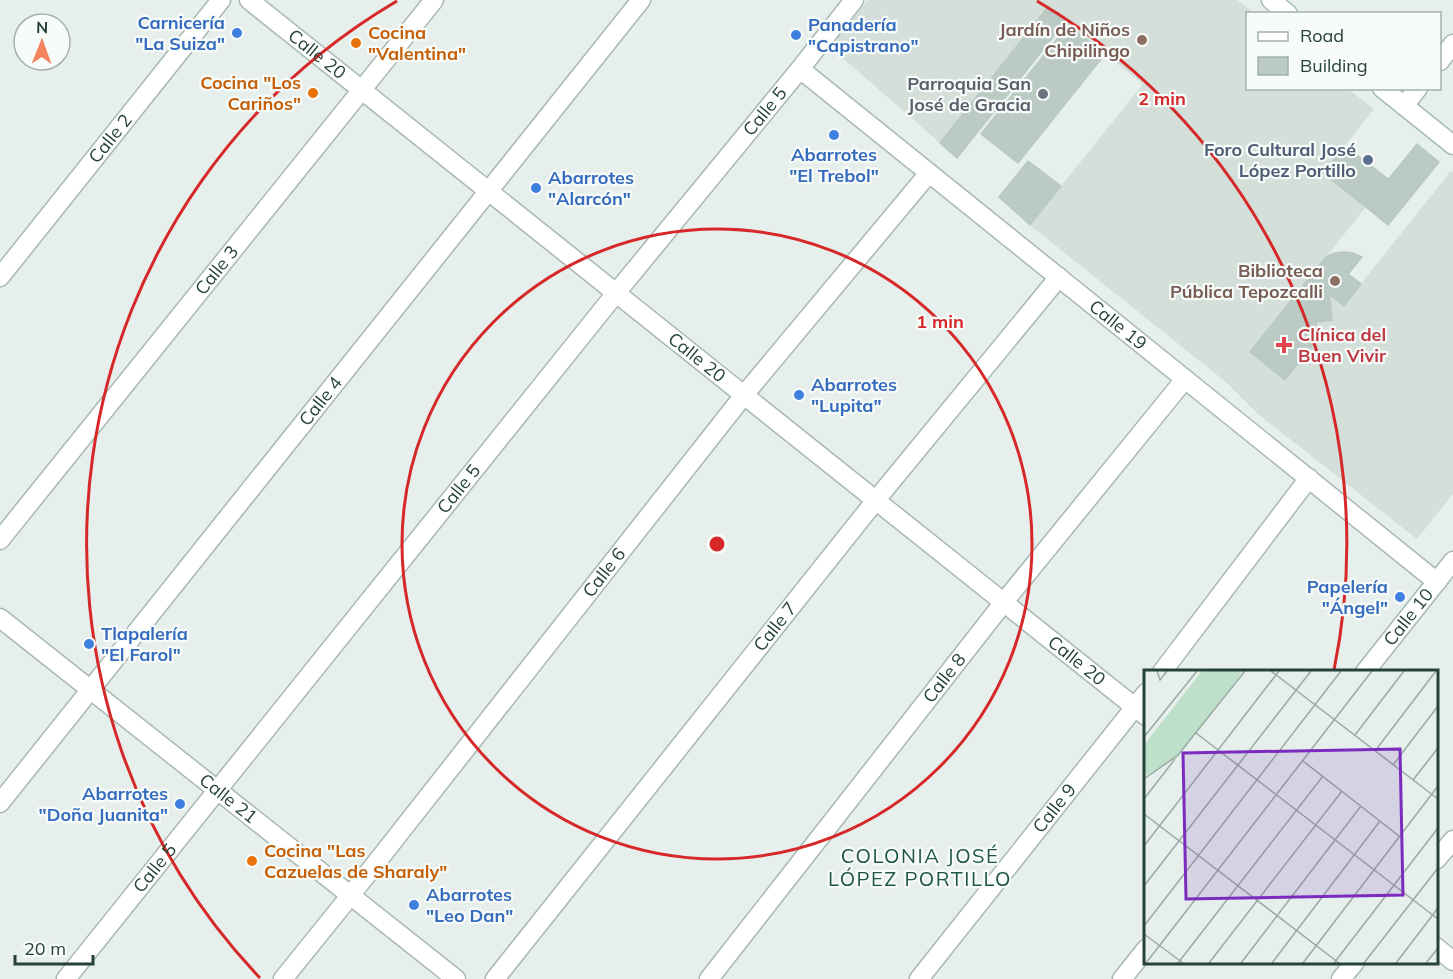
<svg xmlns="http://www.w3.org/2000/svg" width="1453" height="979" font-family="Mulish,sans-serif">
<rect width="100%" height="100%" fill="#e6efeb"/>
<path fill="#d4dfda" d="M868 0H1237L1254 13 1248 14V88L1348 89 1374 109 1323 173 1366 207 1309 278 1344 305 1451 171 1453 173V494L1417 539 1258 414 1226 382 1030 225 1143 84 1048 9 940 143 830 47Z"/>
<g fill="#bbcac4" stroke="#b8c9c2" stroke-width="1.5">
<path d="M1047 8 1065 22 957 158 940 143Z"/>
<path d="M1068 25 1105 54 1018 163 981 134Z"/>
<path d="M1417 144 1439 162 1388 225 1366 207Z"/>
<path d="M1345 146 1388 179 1366 207 1323 173Z"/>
<path d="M1028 161 1061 186 1030 225 999 197Z"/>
<path d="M1344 252 1353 253 1362 257 1348 274 1361 284 1344 306 1309 278 1326 257 1334 253Z"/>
<path d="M1309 278 1329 293 1332 320 1316 322 1318 338 1285 380 1250 352Z"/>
</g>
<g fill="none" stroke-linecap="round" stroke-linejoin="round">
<g stroke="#a8b8b2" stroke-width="21">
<g id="street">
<path id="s1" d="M249 0 1146 716"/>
<path d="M1440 61 1453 44"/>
<path id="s2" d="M800 69 1437 582"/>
<path d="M1404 106 1418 88"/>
<path id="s3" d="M0 277 221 0"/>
<path id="s4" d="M0 540 434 0"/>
<path id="s5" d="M0 618 456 979"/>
<path d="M1162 672 1309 478"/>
<path id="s6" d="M1365 672 1453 561"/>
<path id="s7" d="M0 803 641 0"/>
<path d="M1436 860 1453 840"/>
<path d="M1436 947 1453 961"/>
<path id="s8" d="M66 979 616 293 800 69 854 0"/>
<path id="s9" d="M283 979 350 896 744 395 929 173"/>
<path id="s10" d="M495 979 876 500 1059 277"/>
<path id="s11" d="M709 979 1004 602 1185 379"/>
<path id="s12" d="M919 979 1146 693"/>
<path d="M1122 979 1146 949"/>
<path d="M1341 979 1355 962"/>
</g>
</g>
<g stroke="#a4bbb3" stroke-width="21">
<g id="secondary">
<path d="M1271 0 1288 14"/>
<path d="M1382 88 1453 145"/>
</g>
</g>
<use href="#street" stroke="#fff" stroke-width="18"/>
<use href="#secondary" stroke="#fff" stroke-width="18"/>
</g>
<g fill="none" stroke="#d62828" stroke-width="3">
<circle cx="717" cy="544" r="315"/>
<path d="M260 978A630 630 0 0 1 397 1M1037 1A630 630 0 0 1 1334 670"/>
</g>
<g fill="#3f7fe0" stroke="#f7fbf9" stroke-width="2">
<circle cx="237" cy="33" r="6"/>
<circle cx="796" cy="35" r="6"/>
<circle cx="834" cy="135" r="6"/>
<circle cx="536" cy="188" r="6"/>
<circle cx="799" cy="395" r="6"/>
<circle cx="1400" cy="597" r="6"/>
<circle cx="89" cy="644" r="6"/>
<circle cx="180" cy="804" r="6"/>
<circle cx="414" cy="905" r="6"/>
</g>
<g fill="#8d6e63" stroke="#f7fbf9" stroke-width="2">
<circle cx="1142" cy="40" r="6"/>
<circle cx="1335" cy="281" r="6"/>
</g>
<g fill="#e8710a" stroke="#f7fbf9" stroke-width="2">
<circle cx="356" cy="43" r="6"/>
<circle cx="313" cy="93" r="6"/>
<circle cx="252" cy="861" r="6"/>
</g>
<circle fill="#6b7280" stroke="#f7fbf9" stroke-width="2" cx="1043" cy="94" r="6"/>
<circle fill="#5c6f8a" stroke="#f7fbf9" stroke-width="2" cx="1368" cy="160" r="6"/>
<path fill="#e0444e" stroke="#f7fbf9" stroke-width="2" d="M1281 336h6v6h6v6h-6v6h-6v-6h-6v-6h6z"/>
<g text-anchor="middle" stroke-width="4.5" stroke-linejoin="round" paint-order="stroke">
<g font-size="18" font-weight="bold" fill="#366cbe" stroke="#f7fbf9" text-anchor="start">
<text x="225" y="29" text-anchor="end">Carnicería<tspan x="225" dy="21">"La Suiza"</tspan></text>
<text x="808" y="31">Panadería<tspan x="808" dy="21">"Capistrano"</tspan></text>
<text x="834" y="161" text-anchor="middle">Abarrotes<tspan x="834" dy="21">"El Trebol"</tspan></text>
<text x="548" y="184">Abarrotes<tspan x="548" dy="21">"Alarcón"</tspan></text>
<text x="811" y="391">Abarrotes<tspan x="811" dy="21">"Lupita"</tspan></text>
<text x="1388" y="593" text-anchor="end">Papelería<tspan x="1388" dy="21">"Ángel"</tspan></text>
<text x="101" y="640">Tlapalería<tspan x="101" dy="21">"El Farol"</tspan></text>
<text x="168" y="800" text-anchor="end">Abarrotes<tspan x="168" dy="21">"Doña Juanita"</tspan></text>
<text x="426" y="901">Abarrotes<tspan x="426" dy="21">"Leo Dan"</tspan></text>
</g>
<g font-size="18" font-weight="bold" fill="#785e54" stroke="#f7fbf9" text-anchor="end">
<text x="1130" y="36">Jardín de Niños<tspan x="1130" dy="21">Chipilingo</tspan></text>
<text x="1323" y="277">Biblioteca<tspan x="1323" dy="21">Pública Tepozcalli</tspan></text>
</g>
<g font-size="18" font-weight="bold" fill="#c56008" stroke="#f7fbf9" text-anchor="start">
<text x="368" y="39">Cocina<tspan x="368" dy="21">"Valentina"</tspan></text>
<text x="301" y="89" text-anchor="end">Cocina "Los<tspan x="301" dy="21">Cariños"</tspan></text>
<text x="264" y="857">Cocina "Las<tspan x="264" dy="21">Cazuelas de Sharaly"</tspan></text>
</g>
<g font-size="18" fill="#24423a" stroke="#f7fbf9">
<text dy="6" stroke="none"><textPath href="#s1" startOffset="87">Calle 20</textPath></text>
<text dy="6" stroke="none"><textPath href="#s8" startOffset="1114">Calle 5</textPath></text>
<text dy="6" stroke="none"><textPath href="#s3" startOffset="177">Calle 2</textPath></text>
<text dy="6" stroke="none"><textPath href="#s4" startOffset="346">Calle 3</textPath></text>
<text dy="6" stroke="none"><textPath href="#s2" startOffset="408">Calle 19</textPath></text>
<text dy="6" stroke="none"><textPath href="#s1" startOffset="573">Calle 20</textPath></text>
<text dy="6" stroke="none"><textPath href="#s7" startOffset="514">Calle 4</textPath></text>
<text dy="6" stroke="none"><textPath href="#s8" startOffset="628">Calle 5</textPath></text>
<text dy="6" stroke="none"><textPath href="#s9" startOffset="518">Calle 6</textPath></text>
<text dy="6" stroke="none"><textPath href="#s6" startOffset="70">Calle 10</textPath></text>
<text dy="6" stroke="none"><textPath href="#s10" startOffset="450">Calle 7</textPath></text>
<text dy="6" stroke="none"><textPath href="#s1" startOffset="1059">Calle 20</textPath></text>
<text dy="6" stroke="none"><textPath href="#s11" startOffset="382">Calle 8</textPath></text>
<text dy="6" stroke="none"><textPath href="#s5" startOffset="291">Calle 21</textPath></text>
<text dy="6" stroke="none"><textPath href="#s12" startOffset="218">Calle 9</textPath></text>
<text dy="6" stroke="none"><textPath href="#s8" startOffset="142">Calle 5</textPath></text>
</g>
<g font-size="18" font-weight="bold" fill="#5b616d" stroke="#f7fbf9" text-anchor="end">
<text x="1031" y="90">Parroquia San<tspan x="1031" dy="21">José de Gracia</tspan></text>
</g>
<g font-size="18" font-weight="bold" fill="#4e5e75" stroke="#f7fbf9" text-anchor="end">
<text x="1356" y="156">Foro Cultural José<tspan x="1356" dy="21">López Portillo</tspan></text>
</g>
<g font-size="18" font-weight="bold" fill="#be3a42" stroke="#f7fbf9" text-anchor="start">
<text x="1298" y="341">Clínica del<tspan x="1298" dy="21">Buen Vivir</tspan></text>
</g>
<g font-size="20" letter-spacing="1.5" fill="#1f5548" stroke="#f7fbf9">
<text x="920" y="863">COLONIA JOSÉ<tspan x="920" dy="23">LÓPEZ PORTILLO</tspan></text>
</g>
</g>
<g transform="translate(1144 670)">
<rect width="294" height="294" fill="#e6efeb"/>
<path d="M58 1H99L34 87 0 107V75Z" fill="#bfe0c8"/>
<path fill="none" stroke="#98aaa4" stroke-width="1.5" d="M13 1 16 10 23 1M127 1 294 129M52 63 294 249M211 65 260 1M0 67 53 1M231 81 292 1M159 91 255 166M249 95 294 36M0 109 34 85 101 1M269 110 294 78M0 129 31 89M0 144 195 293M0 176 135 1M0 216 167 1M0 256 197 1M0 264 39 293M2 293 228 1M34 293 179 106M65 293 198 121M97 293 217 136M128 293 236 151M159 293 294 116M190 293 294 158M220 293 294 198M252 293 294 238M282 293 294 278"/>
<path fill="#7b2cbf" fill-opacity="0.15" stroke="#7b2cbf" stroke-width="3" d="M256 79 259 225 42 229 39 83Z"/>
<rect width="294" height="294" fill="none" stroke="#24423a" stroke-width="3"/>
</g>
<circle cx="717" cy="544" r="9" fill="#d62828" stroke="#f7fbf9" stroke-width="3"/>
<g font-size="18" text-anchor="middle" font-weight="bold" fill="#d62828" stroke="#f7fbf9" stroke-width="4.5" stroke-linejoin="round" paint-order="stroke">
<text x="1162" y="105">2 min</text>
<text x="940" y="328">1 min</text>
</g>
<rect x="1246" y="12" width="195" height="78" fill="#f7fbf9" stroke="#a3b1ad" stroke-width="1.5"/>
<rect x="1258" y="32" width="30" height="9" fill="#ffffff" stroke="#a3b1ad" stroke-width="1.5"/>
<text x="1300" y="42" font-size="18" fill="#24423a">Road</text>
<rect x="1258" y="57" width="30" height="18" fill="#bbcac4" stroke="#a3b1ad" stroke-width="1.5"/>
<text x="1300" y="72" font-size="18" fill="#24423a">Building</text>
<g transform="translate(42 42) rotate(1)"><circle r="28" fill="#f7fbf9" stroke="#a3b1ad" stroke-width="1.5"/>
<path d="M0-4.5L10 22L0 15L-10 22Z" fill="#f4845f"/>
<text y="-9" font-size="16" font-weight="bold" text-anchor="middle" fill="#24423a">N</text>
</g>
<path d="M15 955v9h78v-9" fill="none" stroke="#24423a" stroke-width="3"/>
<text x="24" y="955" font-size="18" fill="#24423a" stroke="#f7fbf9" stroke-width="4.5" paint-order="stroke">20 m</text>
</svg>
